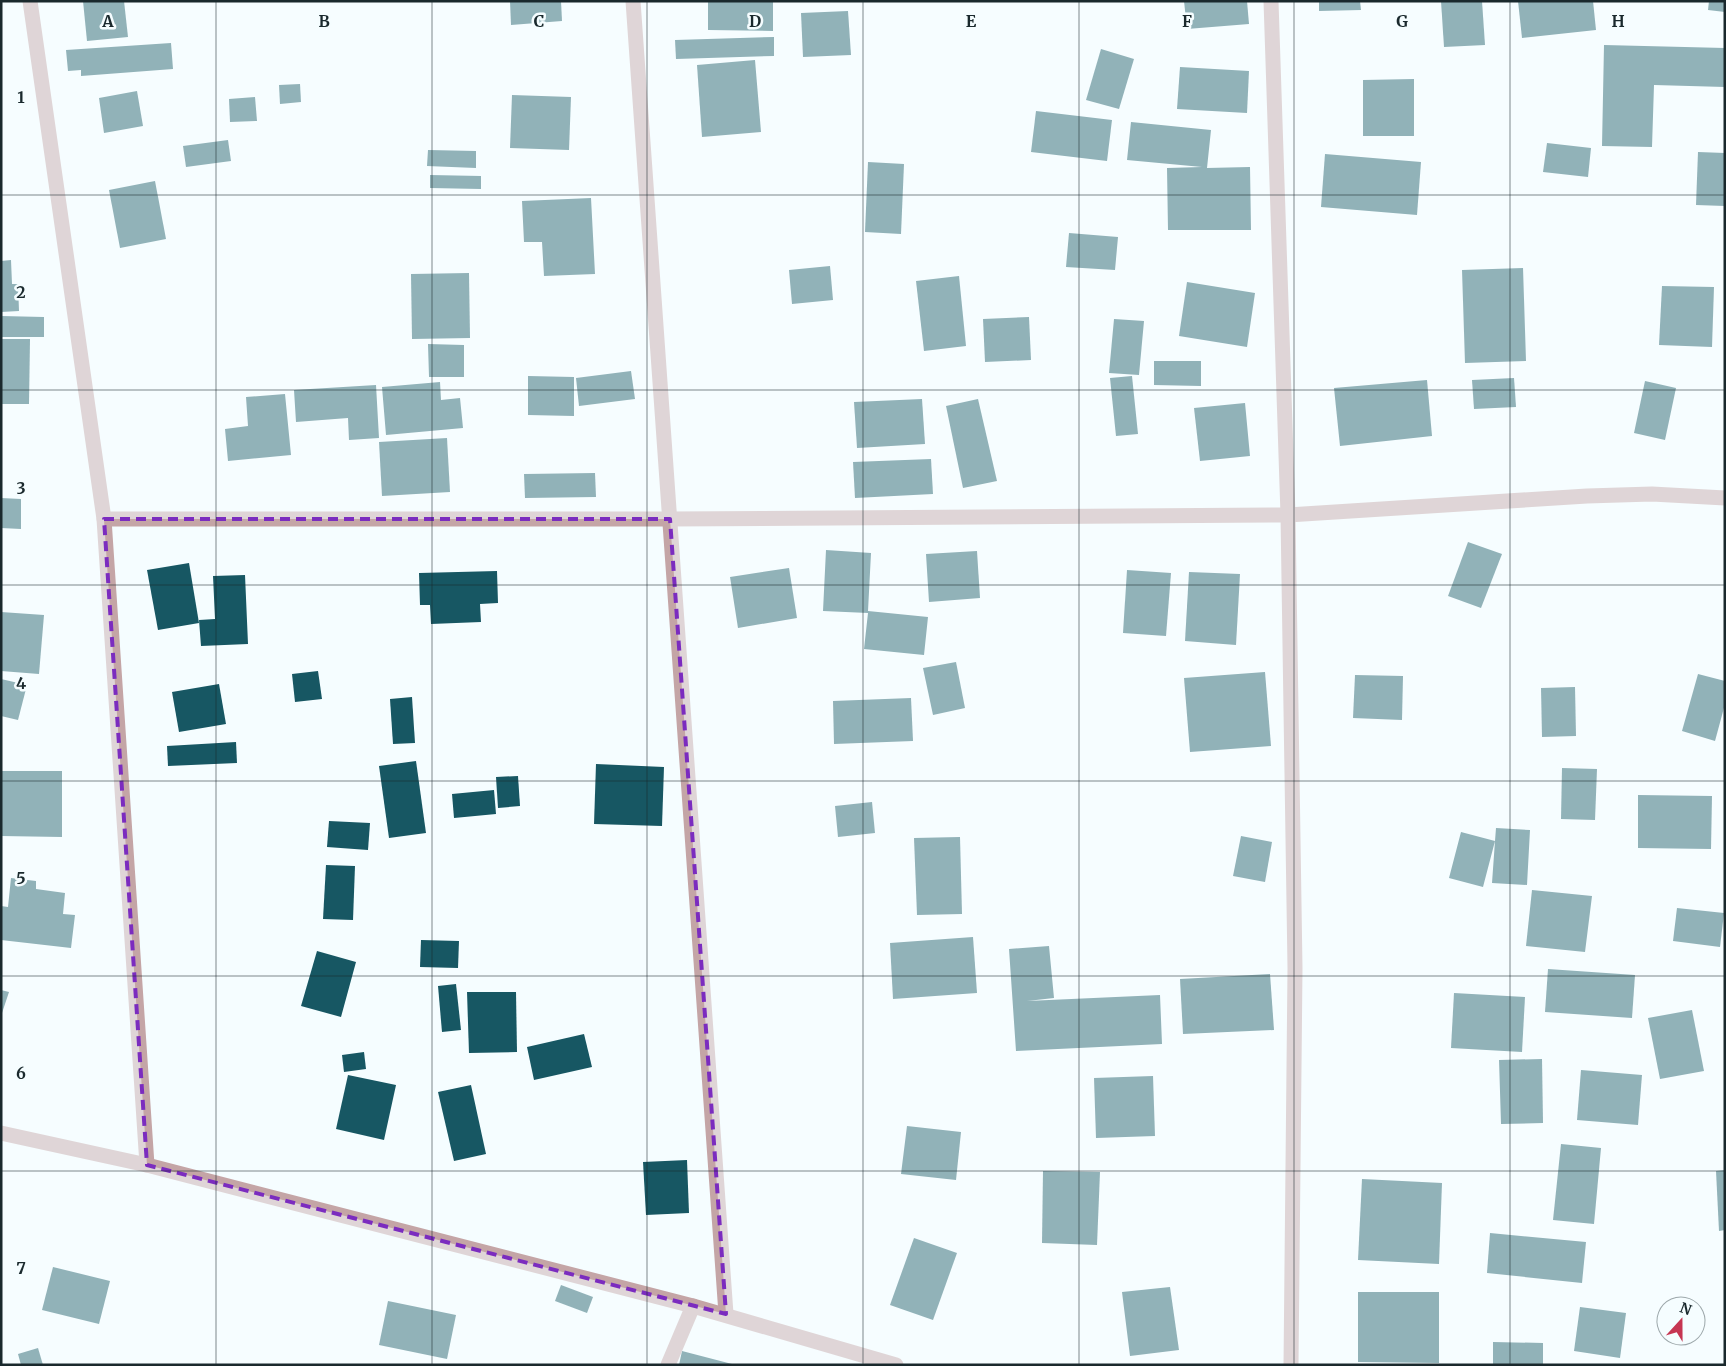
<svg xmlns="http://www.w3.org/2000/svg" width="1726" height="1366" font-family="Merriweather,serif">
<rect width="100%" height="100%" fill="#f5fdff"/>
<g fill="#175763">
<path d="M83 1H124L128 37 87 41Z"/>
<path d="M510 1H561L562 21 511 25Z"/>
<path d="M708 1H773V31L708 30Z"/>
<path d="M1184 1H1247L1249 24 1187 29Z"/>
<path d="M1319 1H1360L1361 10 1319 11Z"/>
<path d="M1441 1H1482L1485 45 1444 47Z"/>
<path d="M1518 1H1593L1596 30 1522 38Z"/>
<path d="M1709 1H1725V12L1708 10Z"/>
<path d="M848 11 851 55 803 57 801 13Z"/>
<path d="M774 37V56L676 59 675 40Z"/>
<path d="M171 43 173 69 81 76V70L68 71 66 50Z"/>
<path d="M1604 45 1725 48V87L1654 85 1652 147 1602 146Z"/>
<path d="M1101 49 1134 59 1119 109 1086 100Z"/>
<path d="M755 60 761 132 702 137 697 65Z"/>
<path d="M1180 67 1249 71 1247 113 1177 109Z"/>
<path d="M1414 79V136H1363V80Z"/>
<path d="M300 84 301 102 280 104 279 85Z"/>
<path d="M137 91 143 126 104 133 99 98Z"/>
<path d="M512 95 571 97 569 150 510 148Z"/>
<path d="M255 97 257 121 230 122 229 99Z"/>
<path d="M1036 111 1112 120 1107 161 1031 152Z"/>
<path d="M1131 122 1211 130 1207 168 1250 167 1251 230H1168L1167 168 1202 167 1127 160Z"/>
<path d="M228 140 231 161 186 167 183 146Z"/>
<path d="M1547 143 1591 148 1588 177 1543 172Z"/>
<path d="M428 150 476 151V168L427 166Z"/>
<path d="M1698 152 1725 153V206L1696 205Z"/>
<path d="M1325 154 1421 162 1417 215 1321 207Z"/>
<path d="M868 162 904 164 901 234 865 232Z"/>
<path d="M430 175 481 176V189L430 188Z"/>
<path d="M155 181 166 239 120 248 109 190Z"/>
<path d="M591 198 595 274 544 276 542 242H524L522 201Z"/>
<path d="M1069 233 1118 237 1115 270 1066 267Z"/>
<path d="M11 260 12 284H18L19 311 1 312V261Z"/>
<path d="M830 266 833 300 792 304 789 270Z"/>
<path d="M1523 268 1526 361 1465 363 1462 270Z"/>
<path d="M469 273 470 338 412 339 411 274Z"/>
<path d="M959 276 966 346 924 351 916 281Z"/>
<path d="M1187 282 1255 293 1247 347 1179 336Z"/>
<path d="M1662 286 1714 287 1712 347 1659 345Z"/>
<path d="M1 316 44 317V337H1Z"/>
<path d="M1029 317 1031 360 985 362 983 319Z"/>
<path d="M1114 319 1144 321 1139 375 1109 373Z"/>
<path d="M1 339H30L29 404H1Z"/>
<path d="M428 344 464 345V377H429Z"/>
<path d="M1154 361H1201V386L1154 385Z"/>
<path d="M631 371 635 399 579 406 576 378Z"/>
<path d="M528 376 574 377V416L528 415Z"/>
<path d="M1132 376 1138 434 1116 436 1110 378Z"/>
<path d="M1514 378 1516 407 1474 409 1472 380Z"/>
<path d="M1427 380 1432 436 1340 446 1334 388Z"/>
<path d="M1645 381 1676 388 1665 440 1634 433Z"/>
<path d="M440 382 441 400 460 398 463 428 386 435 382 387Z"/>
<path d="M376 385 379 438 349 440 348 418 296 422 294 390Z"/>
<path d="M285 394 291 455 228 461 225 429 248 426 246 397Z"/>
<path d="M922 399 925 444 857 448 854 402Z"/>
<path d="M978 399 997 481 963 488 946 406Z"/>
<path d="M1245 403 1250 456 1200 461 1194 408Z"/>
<path d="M447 438 450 492 382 496 379 442Z"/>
<path d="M931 459 933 494 855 498 853 462Z"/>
<path d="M595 473 596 497 525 498 524 474Z"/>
<path d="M1 498 21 499V529L1 528Z"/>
<path d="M1468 542 1502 554 1481 608 1448 596Z"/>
<path d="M826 550 871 553 868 611 928 617 924 655 864 649 868 613 823 611Z"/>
<path d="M977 551 980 598 929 602 926 554Z"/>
<path d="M189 563 199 623 158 630 147 570Z"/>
<path d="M789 568 797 618 738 628 730 577Z"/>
<path d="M1127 570 1171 573 1166 636 1123 633Z"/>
<path d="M497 571 498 603 480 604 481 622 431 624 430 605H420L419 573Z"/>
<path d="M1189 572 1240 574 1236 645 1185 641Z"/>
<path d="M245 575 248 644 201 646 199 620 215 619 213 576Z"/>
<path d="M1 612 44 615 39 674 1 671Z"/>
<path d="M956 662 965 708 933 715 923 668Z"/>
<path d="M318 671 322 699 295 702 292 674Z"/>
<path d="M1265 672 1271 746 1190 752 1184 678Z"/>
<path d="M1698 674 1725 681V704L1715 741 1682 731Z"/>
<path d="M1355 675 1403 676 1402 720 1353 718Z"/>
<path d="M1 679 27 685 18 720 1 716Z"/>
<path d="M219 684 226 724 179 732 172 692Z"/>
<path d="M1575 687 1576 736 1542 737 1541 688Z"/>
<path d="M412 697 415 743 393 744 390 699Z"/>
<path d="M911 698 913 741 834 744 833 701Z"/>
<path d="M236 742 237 763 168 766 167 746Z"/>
<path d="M416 761 426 833 389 838 379 766Z"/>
<path d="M596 764 664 767 662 826 594 824Z"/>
<path d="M1562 768 1597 769 1595 820 1561 819Z"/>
<path d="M1 771H62V837L1 836Z"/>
<path d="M518 776 520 806 498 808 496 777Z"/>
<path d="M494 790 496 814 454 818 452 794Z"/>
<path d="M1638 795 1712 796 1711 849 1638 848Z"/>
<path d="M872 802 875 833 838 837 835 806Z"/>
<path d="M329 821 370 823 368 850 327 847Z"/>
<path d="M1496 828 1530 830 1527 885 1492 883 1495 841 1483 887 1449 878 1461 832 1495 841Z"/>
<path d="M1241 836 1272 842 1265 882 1233 876Z"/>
<path d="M960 837 962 914 917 915 914 838Z"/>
<path d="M326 865 355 866 353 920 323 919Z"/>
<path d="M11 878 36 881V889L65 893 63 914 75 915 71 948 1 940V906L8 907Z"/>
<path d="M1532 890 1592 896 1585 952 1526 946Z"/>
<path d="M1677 908 1724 913 1720 947 1673 941Z"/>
<path d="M973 937 977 993 893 999 890 943Z"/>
<path d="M421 940 459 941 458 968 420 967Z"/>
<path d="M1049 946 1054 998 1027 1001 1160 995 1162 1044 1016 1051 1009 949Z"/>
<path d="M317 951 356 962 341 1017 301 1006Z"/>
<path d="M1548 969 1635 975 1632 1018 1545 1012Z"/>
<path d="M1270 974 1274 1030 1183 1034 1180 979Z"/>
<path d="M456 984 461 1030 442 1032 438 986Z"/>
<path d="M1 990 9 992 2 1013H1Z"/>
<path d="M467 992H516L517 1052 469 1053Z"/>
<path d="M1454 993 1525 997 1522 1052 1451 1048Z"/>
<path d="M1692 1010 1704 1071 1660 1079 1648 1018Z"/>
<path d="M584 1034 592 1067 534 1080 527 1047Z"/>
<path d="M364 1052 366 1069 344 1072 342 1055Z"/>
<path d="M1542 1059 1543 1123 1501 1124 1499 1060Z"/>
<path d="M1581 1070 1642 1075 1638 1125 1577 1120Z"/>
<path d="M348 1075 396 1085 384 1140 336 1129Z"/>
<path d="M1153 1076 1155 1136 1096 1138 1094 1078Z"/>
<path d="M471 1085 486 1154 454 1161 438 1092Z"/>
<path d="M907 1126 961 1132 956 1180 901 1174Z"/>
<path d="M1561 1144 1601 1148 1594 1224 1553 1220Z"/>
<path d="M687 1160 689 1213 646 1215 643 1162Z"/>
<path d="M1725 1170V1230L1719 1231 1716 1171Z"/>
<path d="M1043 1171 1100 1172 1097 1245 1042 1243Z"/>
<path d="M1362 1179 1442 1183 1439 1264 1358 1260Z"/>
<path d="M1490 1233 1586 1242 1582 1283 1487 1273Z"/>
<path d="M914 1238 957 1253 933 1320 890 1305Z"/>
<path d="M53 1267 110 1281 99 1324 42 1310Z"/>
<path d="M561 1285 593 1297 587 1313 555 1301Z"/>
<path d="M1170 1287 1179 1350 1130 1356 1122 1292Z"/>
<path d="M1358 1292H1439V1363L1358 1362Z"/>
<path d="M388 1301 456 1315 447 1359 379 1345Z"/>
<path d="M1580 1307 1626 1313 1620 1358 1574 1351Z"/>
<path d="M1493 1342 1543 1343V1365H1493Z"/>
<path d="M38 1348 43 1365H21L18 1354Z"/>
<path d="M682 1351 732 1364V1365H679Z"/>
</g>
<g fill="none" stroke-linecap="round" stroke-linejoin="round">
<g stroke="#c4a5a6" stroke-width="15">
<path d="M30 1 104 519 147 1165"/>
<path d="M633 1 726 1314"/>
<path d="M1271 1 1288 515 1295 968 1291 1365"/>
<path d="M104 519H670L1288 515 1587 496 1652 494 1725 498"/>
<path d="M1 1133 147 1165 693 1306 896 1365"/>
<path d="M668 1365 693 1306"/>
</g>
</g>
<path d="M0 0H1726V1366H0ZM104 519H670L726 1314 147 1165Z" fill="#f5fdff" fill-opacity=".55" fill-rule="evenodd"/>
<path fill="none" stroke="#7b2cbf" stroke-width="4" stroke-dasharray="10 6" stroke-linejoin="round" d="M104 519H670L726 1314 147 1165Z"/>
<path fill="none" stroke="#1a292d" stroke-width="1" stroke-opacity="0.55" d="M216 1V1365M432 1V1365M647 1V1365M863 1V1365M1079 1V1365M1294 1V1365M1510 1V1365M1 195H1725M1 390H1725M1 585H1725M1 781H1725M1 976H1725M1 1171H1725"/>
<g font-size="16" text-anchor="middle" font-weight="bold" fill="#1a292d" stroke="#f5fdff" stroke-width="5" stroke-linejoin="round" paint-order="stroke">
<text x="108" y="27">A</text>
<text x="324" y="27">B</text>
<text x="539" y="27">C</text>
<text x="755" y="27">D</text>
<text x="971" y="27">E</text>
<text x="1187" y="27">F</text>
<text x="1402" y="27">G</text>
<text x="1618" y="27">H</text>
<text x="21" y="103">1</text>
<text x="21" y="298">2</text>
<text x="21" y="494">3</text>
<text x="21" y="689">4</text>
<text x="21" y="884">5</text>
<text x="21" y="1079">6</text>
<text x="21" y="1274">7</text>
</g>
<rect width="1726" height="1366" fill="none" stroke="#1a292d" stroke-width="5"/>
<g transform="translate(1681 1321) rotate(21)"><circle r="24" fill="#f5fdff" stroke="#9da8ab"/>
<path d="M0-4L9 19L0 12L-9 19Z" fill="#c63652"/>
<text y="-8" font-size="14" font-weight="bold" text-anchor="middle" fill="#1a292d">N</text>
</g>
</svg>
